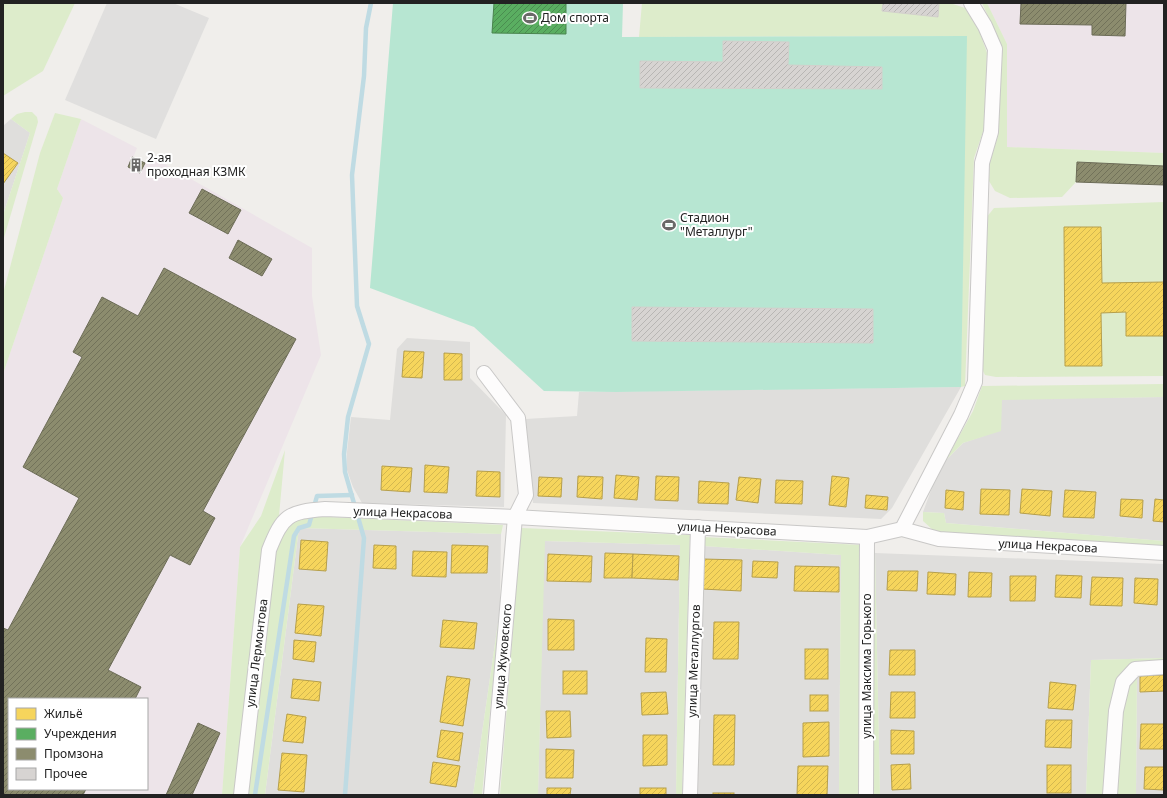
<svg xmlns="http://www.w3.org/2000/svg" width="1167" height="798" font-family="'Noto Sans',sans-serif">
<defs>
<pattern id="homes-hatch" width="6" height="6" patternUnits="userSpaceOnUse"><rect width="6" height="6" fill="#f6d55c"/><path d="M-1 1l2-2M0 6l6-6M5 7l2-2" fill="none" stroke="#d3b750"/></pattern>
<pattern id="public-hatch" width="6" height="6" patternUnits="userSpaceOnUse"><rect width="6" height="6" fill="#5aae61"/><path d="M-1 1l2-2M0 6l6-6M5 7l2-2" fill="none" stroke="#4a8d50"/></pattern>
<pattern id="industry-hatch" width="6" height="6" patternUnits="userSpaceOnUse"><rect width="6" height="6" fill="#8c8c6e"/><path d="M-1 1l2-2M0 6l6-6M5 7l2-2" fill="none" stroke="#72725a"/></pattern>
<pattern id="building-hatch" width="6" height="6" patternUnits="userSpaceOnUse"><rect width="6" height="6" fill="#d7d4d2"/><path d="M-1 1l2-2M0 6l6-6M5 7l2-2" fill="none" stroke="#b8b6b4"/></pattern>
</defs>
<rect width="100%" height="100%" fill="#f0eeeb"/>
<g fill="#dfdedc">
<path d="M11 119 30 133 3 215V126Z"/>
<path d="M407 338 470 342V378L506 415 504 507 362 503 353 487 347 470V452L351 417 390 420 397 349Z"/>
<path d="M961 387 892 508 881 519 533 503 525 419 577 416 579 392Z"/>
<path d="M1164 397V541L946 523 944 513 923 512 933 485 946 460 963 443 1001 430V399Z"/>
<path d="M299 528 501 534 500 609 473 795H265Z"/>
<path d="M544 541 680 545 676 795H538Z"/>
<path d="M703 546 841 555 839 795H696Z"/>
<path d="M875 553 1164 564V658L1091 660 1086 795H880Z"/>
<path d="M1164 671V795H1136L1137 673Z"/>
</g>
<g fill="#ede4e9" fill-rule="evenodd">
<path d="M987 3H1164V153L1007 147V44Z"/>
<path d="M81 119 137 148 133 158 145 163 149 155 312 248V296L321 355 240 547 222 795H3V374L63 198 57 189ZM9 699H147V789H9Z"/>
</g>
<g fill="#ddeccb">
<path d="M3 3H75L43 71 3 96Z"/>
<path d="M642 3H950L965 8 979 30 987 53 984 129 974 158 965 386 961 387V357L966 36 639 37Z"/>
<path d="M982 3H987L1007 44V147L1164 153V166L1077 162 1076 182 1062 197 1010 198 995 191 989 181 990 160 998 136 1001 45Z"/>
<path d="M25 112H32L37 117 38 122 3 241V215L30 133 11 119 17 114Z"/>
<path d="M55 113 81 119 57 189 63 198 3 374V294L40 153Z"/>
<path d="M1164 202V376L996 377 985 375 981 367 986 218 994 208Z"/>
<path d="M1164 384V397L1002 400 1001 431 963 443 946 460 973 411 982 386Z"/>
<path d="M285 450 279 516 268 536 236 795H222L240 547 261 516Z"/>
<path d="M923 512 944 513 946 523 1164 541V548L951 535 933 530 923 521Z"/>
<path d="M307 516 503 525 501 534 299 528 265 795H247L275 552C283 531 285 524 307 516Z"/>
<path d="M521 528 690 535 682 795H676L680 545 545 541 538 795H500Z"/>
<path d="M703 537 862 545 860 795H839L841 555 703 546Z"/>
<path d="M873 543 875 553 880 795H873Z"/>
<path d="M500 609 482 795H473Z"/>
<path d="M1164 658V661L1134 664 1117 678 1109 709 1103 795H1086L1091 660Z"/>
<path d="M1137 673 1136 795H1117L1122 714 1126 687Z"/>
</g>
<path fill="#b7e6d2" d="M393 3H623L622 37 967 36 961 387 616 392 544 391 474 327 370 288Z"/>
<path fill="#e0dfde" d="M107 3H173L209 18 156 139 65 100Z"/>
<g fill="url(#homes-hatch)" stroke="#b69f4b">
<path d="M3 153 18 163 3 184Z"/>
<path d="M1064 227H1101L1102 283 1164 282V336H1126V312L1101 313 1102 366H1065Z"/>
<path d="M404 351 424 352 422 378 402 377Z"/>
<path d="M444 353 462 354V380H444Z"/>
<path d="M425 465 449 467 447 493 424 492Z"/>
<path d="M382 466 412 468 410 492 381 490Z"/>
<path d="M477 471 500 472V497L476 496Z"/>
<path d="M616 475 639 477 637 500 614 498Z"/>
<path d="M578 476 603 477 602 499 577 497Z"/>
<path d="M656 476 679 477 678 501 655 500Z"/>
<path d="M832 476 849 478 846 507 829 505Z"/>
<path d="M539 477 562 478 561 497 538 496Z"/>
<path d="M739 477 761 479 758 503 736 500Z"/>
<path d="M776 480 803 481 802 504 775 503Z"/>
<path d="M699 481 729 483 728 504 698 503Z"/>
<path d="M981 489 1010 490 1009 515 980 514Z"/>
<path d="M1022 489 1052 491 1050 516 1020 513Z"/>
<path d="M946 490 964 492 963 510 945 508Z"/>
<path d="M1065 490 1096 492 1094 518 1063 517Z"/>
<path d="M866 495 888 497 887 510 865 508Z"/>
<path d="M1121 499 1143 500 1142 518 1120 516Z"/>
<path d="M1155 499 1164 500V522L1153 521Z"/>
<path d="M301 540 328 542 326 571 299 569Z"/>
<path d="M374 545 396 546V569L373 568Z"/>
<path d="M452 545 488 546 487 573H451Z"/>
<path d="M413 551 447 552 446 577 412 576Z"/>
<path d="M605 553 633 554 632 578H604Z"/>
<path d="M548 554 592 556 591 582 547 581Z"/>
<path d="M633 554 679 556 678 580 632 578Z"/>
<path d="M703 559 742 560 741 591 702 589Z"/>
<path d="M753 561 778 562 777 578 752 577Z"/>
<path d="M795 566 839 567V592L794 591Z"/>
<path d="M888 571H918L917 591 887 590Z"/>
<path d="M928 572 956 574 955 595 927 594Z"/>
<path d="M969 572 992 573 991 597H968Z"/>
<path d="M1056 575 1082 576 1081 598 1055 597Z"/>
<path d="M1010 576H1036L1035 601H1010Z"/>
<path d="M1092 577 1123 578 1122 606 1090 605Z"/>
<path d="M1135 578 1158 579 1157 605 1134 603Z"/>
<path d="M298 604 324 606 321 636 295 633Z"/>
<path d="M548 619 574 620V650H548Z"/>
<path d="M443 620 477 623 474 649 440 647Z"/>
<path d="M714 622H739L738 659H713Z"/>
<path d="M646 638 667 639 666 672H645Z"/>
<path d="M294 640 316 642 314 662 293 659Z"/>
<rect x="805" y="649" width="23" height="30"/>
<path d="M890 650H915V675H889Z"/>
<rect x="563" y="671" width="24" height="23"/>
<path d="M1164 675V691L1140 692V676Z"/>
<path d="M447 676 470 679 463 726 440 722Z"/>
<path d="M293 679 321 682 319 701 291 698Z"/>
<path d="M1050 682 1076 685 1073 710 1048 708Z"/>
<path d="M666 692 668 714 642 715 641 693Z"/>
<path d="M891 692H915V718H890Z"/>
<rect x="810" y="695" width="18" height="16"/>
<path d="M546 711H570L571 737 547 738Z"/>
<path d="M287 714 306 717 303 743 283 741Z"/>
<path d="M714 715H735L734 765H713Z"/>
<path d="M1046 720H1072L1071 748 1045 747Z"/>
<path d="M829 722V756L803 757V723Z"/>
<path d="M1141 724H1164V749H1140Z"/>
<path d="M441 730 463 733 459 761 437 757Z"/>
<path d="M891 730 914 731V754H891Z"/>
<path d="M643 735H667V765L643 766Z"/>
<path d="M546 749 574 750 573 778H546Z"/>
<path d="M282 753 307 755 304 792 278 790Z"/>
<path d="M433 762 460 766 456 787 430 783Z"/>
<path d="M910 764 911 789 892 790 891 765Z"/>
<rect x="1047" y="765" width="24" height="28"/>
<path d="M798 766H828L827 795H797Z"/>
<path d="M1145 767H1164V790L1144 789Z"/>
<path d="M547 788H571L570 795H547Z"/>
<rect x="640" y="788" width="26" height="7"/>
<rect x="713" y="793" width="21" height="2"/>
</g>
<path fill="url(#public-hatch)" stroke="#49844e" d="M494 3H566V34L492 33Z"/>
<g fill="url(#industry-hatch)" stroke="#6c6c57">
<path d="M1021 3H1126L1125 36 1092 35V25L1020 24Z"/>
<path d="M132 157 145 163 140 173 128 167Z"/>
<path d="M1077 162 1164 166V185L1076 182Z"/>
<path d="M202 189 241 210 228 234 189 213Z"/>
<path d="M238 240 272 259 262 276 229 258Z"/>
<path d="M164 268 296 339 203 511 215 518 190 565 170 555 108 670 141 687 135 699H9V789H86L83 795H3V628L8 630 79 498 23 467 82 357 73 352 102 297 138 316Z"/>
<path d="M198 723 220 733 192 795H166Z"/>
</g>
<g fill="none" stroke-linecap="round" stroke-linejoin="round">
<g stroke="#bfdbe3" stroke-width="4.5">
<path d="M255 795 294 536 299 528 309 525 317 496 352 495"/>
<path d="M345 795 364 538 345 472 344 454 348 417 369 344 357 306 352 175 364 76 366 28 371 3"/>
</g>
</g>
<g fill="url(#building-hatch)" stroke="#d3d0cc">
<path d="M883 3 939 4 938 17 882 11Z"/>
<path d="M723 41 789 42 788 65 882 67V89L640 88V61L723 62Z"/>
<path d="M632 307 873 309V343L632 341Z"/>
</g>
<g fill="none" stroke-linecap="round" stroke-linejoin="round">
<g stroke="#c9c8c7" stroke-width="16">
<g id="street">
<path d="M484 373 518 418 526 495 515 517 491 795"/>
<path d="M902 529 961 415 975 382 982 163 991 132 995 49 985 26 971 3"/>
<path d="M241 795 269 550C283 515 288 512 325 509L515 517 867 537 902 529 939 539 1164 553"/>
<path d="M690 795 698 527"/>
<path d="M866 795 867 537"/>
<path d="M1110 795 1116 711 1123 682 1135 669 1164 667"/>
</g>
</g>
<use href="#street" stroke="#fdfcfc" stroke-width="14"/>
</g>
<defs>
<g id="stadium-bare" transform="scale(1.08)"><path d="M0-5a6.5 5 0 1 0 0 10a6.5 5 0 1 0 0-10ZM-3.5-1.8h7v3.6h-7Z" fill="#6a6968" stroke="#fff" stroke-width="2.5" paint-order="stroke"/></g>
<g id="building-bare" transform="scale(1.08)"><path d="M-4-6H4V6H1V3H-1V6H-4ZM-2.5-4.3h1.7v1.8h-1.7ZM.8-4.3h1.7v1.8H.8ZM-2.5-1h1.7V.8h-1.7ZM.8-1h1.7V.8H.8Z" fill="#6a6968" stroke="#fff" stroke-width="2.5" paint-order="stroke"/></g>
</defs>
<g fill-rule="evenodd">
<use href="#stadium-bare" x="530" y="18"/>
<use href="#building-bare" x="136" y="165"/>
<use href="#stadium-bare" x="669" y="225"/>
</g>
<g text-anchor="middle" stroke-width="4" stroke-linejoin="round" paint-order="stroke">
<g font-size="12" fill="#222" stroke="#fff" text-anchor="start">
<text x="541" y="22">Дом спорта</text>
<text x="147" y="162">2-ая<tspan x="147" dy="14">проходная КЗМК</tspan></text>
<text x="680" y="222">Стадион<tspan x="680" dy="14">"Металлург"</tspan></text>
</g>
<g font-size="12" fill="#222" stroke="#fff">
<text transform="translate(403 513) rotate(2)" y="4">улица Некрасова</text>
<text transform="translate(727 529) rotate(3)" y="4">улица Некрасова</text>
<text transform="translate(1048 546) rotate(3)" y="4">улица Некрасова</text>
<text transform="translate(257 653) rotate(-83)" y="4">улица Лермонтова</text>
<text transform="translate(503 656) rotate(-85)" y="4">улица Жуковского</text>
<text transform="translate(694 661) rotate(-88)" y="4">улица Металлургов</text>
<text transform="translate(867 666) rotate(-90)" y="4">улица Максима Горького</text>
</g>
</g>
<rect width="1167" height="798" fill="none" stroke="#222222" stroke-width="8"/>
<rect x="8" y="698" width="140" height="92" fill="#ffffff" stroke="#a7a7a7"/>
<rect x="16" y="708" width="20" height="12" fill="#f6d55c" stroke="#a7a7a7"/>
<text x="44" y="718" font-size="12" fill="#222222">Жильё</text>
<rect x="16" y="728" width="20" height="12" fill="#5aae61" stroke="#a7a7a7"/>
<text x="44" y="738" font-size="12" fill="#222222">Учреждения</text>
<rect x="16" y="748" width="20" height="12" fill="#8c8c6e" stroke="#a7a7a7"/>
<text x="44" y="758" font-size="12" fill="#222222">Промзона</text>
<rect x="16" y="768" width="20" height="12" fill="#d7d4d2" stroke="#a7a7a7"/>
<text x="44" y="778" font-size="12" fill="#222222">Прочее</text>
</svg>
